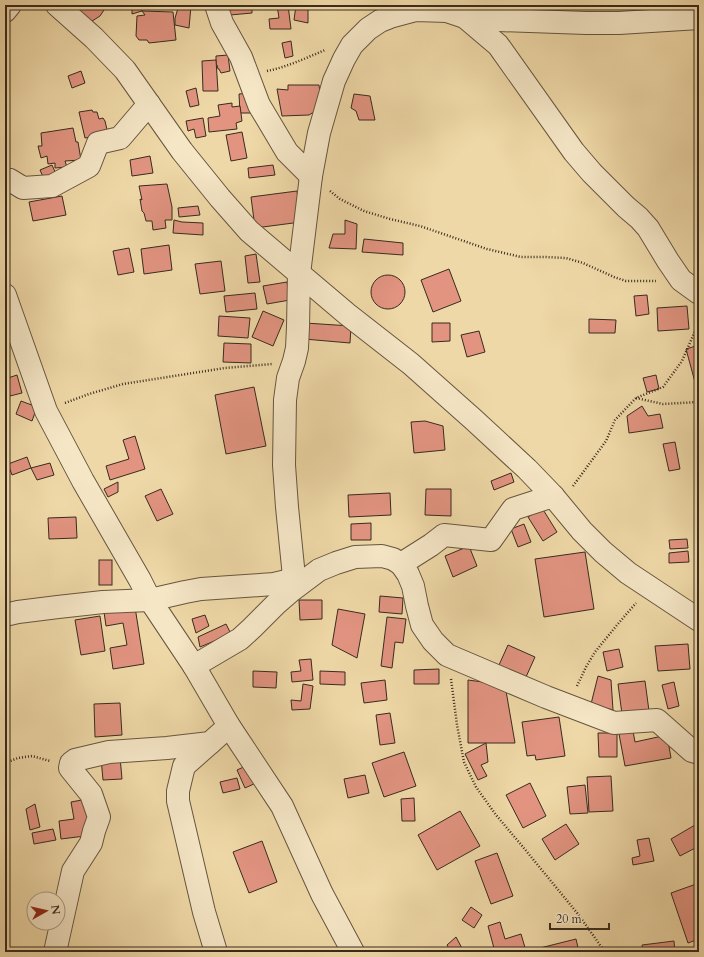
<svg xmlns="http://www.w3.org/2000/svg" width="704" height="957" font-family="Cardo,serif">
<rect width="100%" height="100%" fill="#efd8a7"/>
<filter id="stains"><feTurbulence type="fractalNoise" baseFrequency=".005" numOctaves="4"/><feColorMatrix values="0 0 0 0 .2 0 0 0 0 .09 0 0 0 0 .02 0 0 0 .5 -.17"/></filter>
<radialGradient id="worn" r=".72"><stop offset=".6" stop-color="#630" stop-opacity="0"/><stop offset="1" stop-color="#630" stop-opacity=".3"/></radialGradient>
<g fill="#e29481" stroke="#382b1e">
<path d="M77 5H104V10L100 16 89 23 77 17Z"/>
<path d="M132 5H142V11L132 14Z"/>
<path d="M179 5 191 6 189 28 175 25V18Z"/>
<path d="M223 5H252V13L230 15Z"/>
<path d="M277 5H288L291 29H270L269 19 279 18Z"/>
<path d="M296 5H308V23L294 20Z"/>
<path d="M142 11 173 12 176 40 149 43 147 40H139L136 36 137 16 145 15Z"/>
<path d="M291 41 293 56 285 58 282 43Z"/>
<path d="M228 55 230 71 221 73 219 69H218L217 65 216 64V56Z"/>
<path d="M216 60 218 91H203L202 61Z"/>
<path d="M81 71 85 83 72 88 68 76Z"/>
<path d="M288 85H319L322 107 309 115 282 116 277 89 288 90Z"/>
<path d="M196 88 199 105 190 107 186 91Z"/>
<path d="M251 93 253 113H240L239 94Z"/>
<path d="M354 94 370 96 375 120H359L356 111 351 108Z"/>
<path d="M232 103V107L240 106 242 121 236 123 237 129 209 132 208 118 220 116 218 105Z"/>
<path d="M92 110 93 112H97L99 119 103 118 105 121 108 134 85 138 79 112Z"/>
<path d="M203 118 206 136 196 138 194 129 188 131 186 121Z"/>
<path d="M73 128 76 142H78L81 160 65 161 67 167 55 168V163L48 164 47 156 41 158 38 146H42L41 133Z"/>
<path d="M242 132 247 158 231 161 226 135Z"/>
<path d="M150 156 153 173 132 176 130 160Z"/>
<path d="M52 165 56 174 44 179 40 170Z"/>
<path d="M273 165 275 175 249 178 248 168Z"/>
<path d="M167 184 172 207V220H165L166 228 153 230 152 221H146L144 213 142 211 140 199 142 200 139 186Z"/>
<path d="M297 191 301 222 255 228 251 197Z"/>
<path d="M62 196 66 215 33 221 29 202Z"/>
<path d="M198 206 200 215 179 217 178 208Z"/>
<path d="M174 220 182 222 203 223V235L173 233Z"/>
<path d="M345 220 357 224 356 249 329 248 333 234H345Z"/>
<path d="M364 239 403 243V255L362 252Z"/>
<path d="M169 245 172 270 144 274 141 249Z"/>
<path d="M129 248 134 272 118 275 113 251Z"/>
<path d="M256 254 260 282 248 283 245 256Z"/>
<path d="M221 261 225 291 200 294 195 264Z"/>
<path d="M449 269 461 301 433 312 421 280Z"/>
<circle cx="388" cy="292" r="17"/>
<path d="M287 282 290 300 267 304 263 286Z"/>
<path d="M255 293 257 309 226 312 224 296Z"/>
<path d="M647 295 649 314 636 316 634 296Z"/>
<path d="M687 306 689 329 658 331 657 308Z"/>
<path d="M263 311 284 320 273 346 252 337Z"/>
<path d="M219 316 250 318 248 338 218 336Z"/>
<path d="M589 319 616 320 615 333H589Z"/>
<path d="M305 323 351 326 350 343 304 339Z"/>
<path d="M432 323H450V341L432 342Z"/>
<path d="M479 331 485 352 467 357 461 335Z"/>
<path d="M224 343 251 344V363L223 362Z"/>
<path d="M699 345V397L686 349Z"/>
<path d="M17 375 22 393 10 396 8 388 5 389V379Z"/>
<path d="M656 375 659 389 647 392 643 378Z"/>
<path d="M254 387 266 446 226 454 215 395Z"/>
<path d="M21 401 37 407 32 421 16 414Z"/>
<path d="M642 406 648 416 660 414 663 428 629 433 627 416Z"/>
<path d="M425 421 443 426 445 450 414 453 411 422Z"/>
<path d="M135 436 145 469 110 480 106 466 129 459 123 440Z"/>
<path d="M675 442 680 469 669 471 663 444Z"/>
<path d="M27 457 31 468 12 475 8 464Z"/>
<path d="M50 463 54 475 37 480 31 468Z"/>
<path d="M511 473 514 482 494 490 491 481Z"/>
<path d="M118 482V492L108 497 104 489Z"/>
<path d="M161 489 173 514 157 521 145 496Z"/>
<path d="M426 489H451V516L425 515Z"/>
<path d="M390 493 391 515 349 517 348 495Z"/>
<path d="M542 508 557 532 543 541 528 517Z"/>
<path d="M76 517 77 538 49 539 48 518Z"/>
<path d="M371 523V540H351V524Z"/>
<path d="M524 524 531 542 518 547 511 529Z"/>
<path d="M687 539 688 548 670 549 669 540Z"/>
<path d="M469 546 477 566 453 577 445 556Z"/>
<path d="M688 551 689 562 669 563V553Z"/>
<path d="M585 552 594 609 544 617 535 559Z"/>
<rect x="99" y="560" width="13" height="25"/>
<path d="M380 596 403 598 402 614 379 612Z"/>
<path d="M299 600H322V619L300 620Z"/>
<path d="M135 607 144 664 113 669 110 648 127 645 123 623 106 626 104 612Z"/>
<path d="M338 609 365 614 357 658 332 645Z"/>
<path d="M205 615 209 626 196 633 192 619Z"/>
<path d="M100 616 105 651 81 655 75 620Z"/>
<path d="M387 617 406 619 403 643 395 642 392 668 381 666Z"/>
<path d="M226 624 231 634 200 647 198 637Z"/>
<path d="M688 644 690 669 658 671 655 646Z"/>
<path d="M508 645 535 657 526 677 499 665Z"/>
<path d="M619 649 623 667 607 671 603 652Z"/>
<path d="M311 659 313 680 292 682 291 672 301 671 299 660Z"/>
<path d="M439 669V684H414V670Z"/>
<path d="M253 671 277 672 276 688 253 687Z"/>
<path d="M320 671 345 672V685L320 684Z"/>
<path d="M598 676 611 680 613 710 591 704Z"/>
<path d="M385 680 387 700 364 703 361 683Z"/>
<path d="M468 680 505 685 515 743H468Z"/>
<path d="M645 681 649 711 622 714 618 684Z"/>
<path d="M674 682 679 706 668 709 662 685Z"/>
<path d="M303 684 313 686 310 709 292 710 291 700 301 701Z"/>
<path d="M120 703 122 735 95 737 94 704Z"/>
<path d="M390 713 395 743 380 745 376 715Z"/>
<path d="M559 717 565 756 536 760 535 755 527 756 522 722Z"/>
<path d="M633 731 635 742 667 735 671 758 625 766 619 734Z"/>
<path d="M598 733H617V757H599Z"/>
<path d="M486 743 488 762 481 765 487 776 478 780 465 754Z"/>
<path d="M404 752 416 786 384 797 372 763Z"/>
<path d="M120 757 122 779 103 780 101 758Z"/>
<path d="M248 765 256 783 245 788 237 770Z"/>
<path d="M365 775 369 793 348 798 344 779Z"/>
<path d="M611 776 613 811 589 812 587 777Z"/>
<path d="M237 778 240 789 223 793 220 782Z"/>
<path d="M530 783 546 816 523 828 506 795Z"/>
<path d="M585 785 588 813 570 814 567 787Z"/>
<path d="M414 798 415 821H402L401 799Z"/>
<path d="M87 799 93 835 61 839 59 821 74 819 71 802Z"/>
<path d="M35 804 40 827 30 830 26 809Z"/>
<path d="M460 811 480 846 437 870 418 835Z"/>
<path d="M566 824 579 844 555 860 542 839Z"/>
<path d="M695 825 699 832V846L680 856 671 839Z"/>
<path d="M53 829 56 840 34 844 32 833Z"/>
<path d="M649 838 654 861 633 865 632 858 640 856 637 840Z"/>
<path d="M262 841 277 882 249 893 233 852Z"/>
<path d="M497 853 513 896 491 904 475 861Z"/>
<path d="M699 883V939L688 943 671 893Z"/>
<path d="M471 907 482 915 474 928 462 920Z"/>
<path d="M500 922 505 939 521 934 526 951 524 952H495L488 926Z"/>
<path d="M456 937 464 952H451L447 945Z"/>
<path d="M576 939 579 952H524Z"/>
<path d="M674 941 675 952H643L642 945Z"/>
</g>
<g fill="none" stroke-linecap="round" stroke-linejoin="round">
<g stroke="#665640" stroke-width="24">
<g id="minor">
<path d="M57 5 94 38 125 70 182 151 220 198 249 231 347 314 411 364 474 420 527 469 553 496 582 531 603 552 628 573 699 620"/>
<path d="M216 5 222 23 241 57 259 105 287 152 311 176"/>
<path d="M5 11 10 5"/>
<path d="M465 17 498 45 574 152 592 173 626 207 639 218 648 228 668 261 681 280 699 293"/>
<path d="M5 184 10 180 23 188 52 186 89 166 98 143 120 138 149 104"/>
<path d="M5 295 46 411 83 481 140 580 150 600 194 666 229 726 282 806 322 894 353 952"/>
<path d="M401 564 431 545 444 535 491 540 513 509 553 496"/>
<path d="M295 587 287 507 284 465 285 400 288 378 294 361 297 348 298 327 299 274 311 176 319 133 334 81 344 59 352 45 368 29 380 21 390 17 416 10 447 11 465 17 498 20 586 23H619L699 18"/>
<path d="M5 615 18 612 58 607 103 602 150 600 185 592 201 589 260 585 274 584 295 579"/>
<path d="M194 666 240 639 252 628 276 604 291 591 319 570 336 563 355 557 382 556 393 559 401 564 408 574 413 586 417 606 422 625 433 641 447 655 546 697 614 723 657 720 692 751 699 753"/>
<path d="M210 743 184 766 178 791V801L204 912 216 952"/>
<path d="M55 952 73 871 91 843 94 831 99 817 91 794 70 768 71 763 75 760 109 752 167 748 210 743 229 726"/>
</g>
</g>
<g stroke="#382b1e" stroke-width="2.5" stroke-dasharray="1 2" stroke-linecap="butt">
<path d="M267 71C287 67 306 58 325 50"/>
<path d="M330 191 340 199 364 211 390 219 420 226 487 249 521 257H546L566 258 583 263 614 277 626 281H656"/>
<path d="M636 398 663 404 699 402"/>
<path d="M65 403 89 394 123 384 225 368 272 364"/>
<path d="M573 486 606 441 615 420 636 398 663 387 682 361 699 322"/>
<path d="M451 679 457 725 464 762 476 787 496 815 523 847 578 914 605 952"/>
<path d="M577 686 586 667 595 652 617 625 636 603"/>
<path d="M5 763 18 758 32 756 50 761"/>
</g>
<use href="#minor" stroke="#f5e6c6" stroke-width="22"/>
</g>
<rect width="704" height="957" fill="none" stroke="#efd8a7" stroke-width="20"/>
<rect x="6" y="6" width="692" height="945" fill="none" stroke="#382b1e" stroke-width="2"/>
<rect x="10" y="10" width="684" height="937" fill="none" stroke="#382b1e"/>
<g transform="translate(46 911) rotate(82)"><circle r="19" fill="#f5e6c6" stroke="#a99b83"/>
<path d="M0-3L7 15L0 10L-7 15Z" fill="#8f2418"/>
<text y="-6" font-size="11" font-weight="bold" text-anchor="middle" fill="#382b1e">N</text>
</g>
<path d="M550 923v6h59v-6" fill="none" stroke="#382b1e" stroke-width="2"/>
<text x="556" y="923" font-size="12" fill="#382b1e" stroke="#f5e6c6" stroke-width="3" paint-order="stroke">20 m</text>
<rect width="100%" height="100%" filter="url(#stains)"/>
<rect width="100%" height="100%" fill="url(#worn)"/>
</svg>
